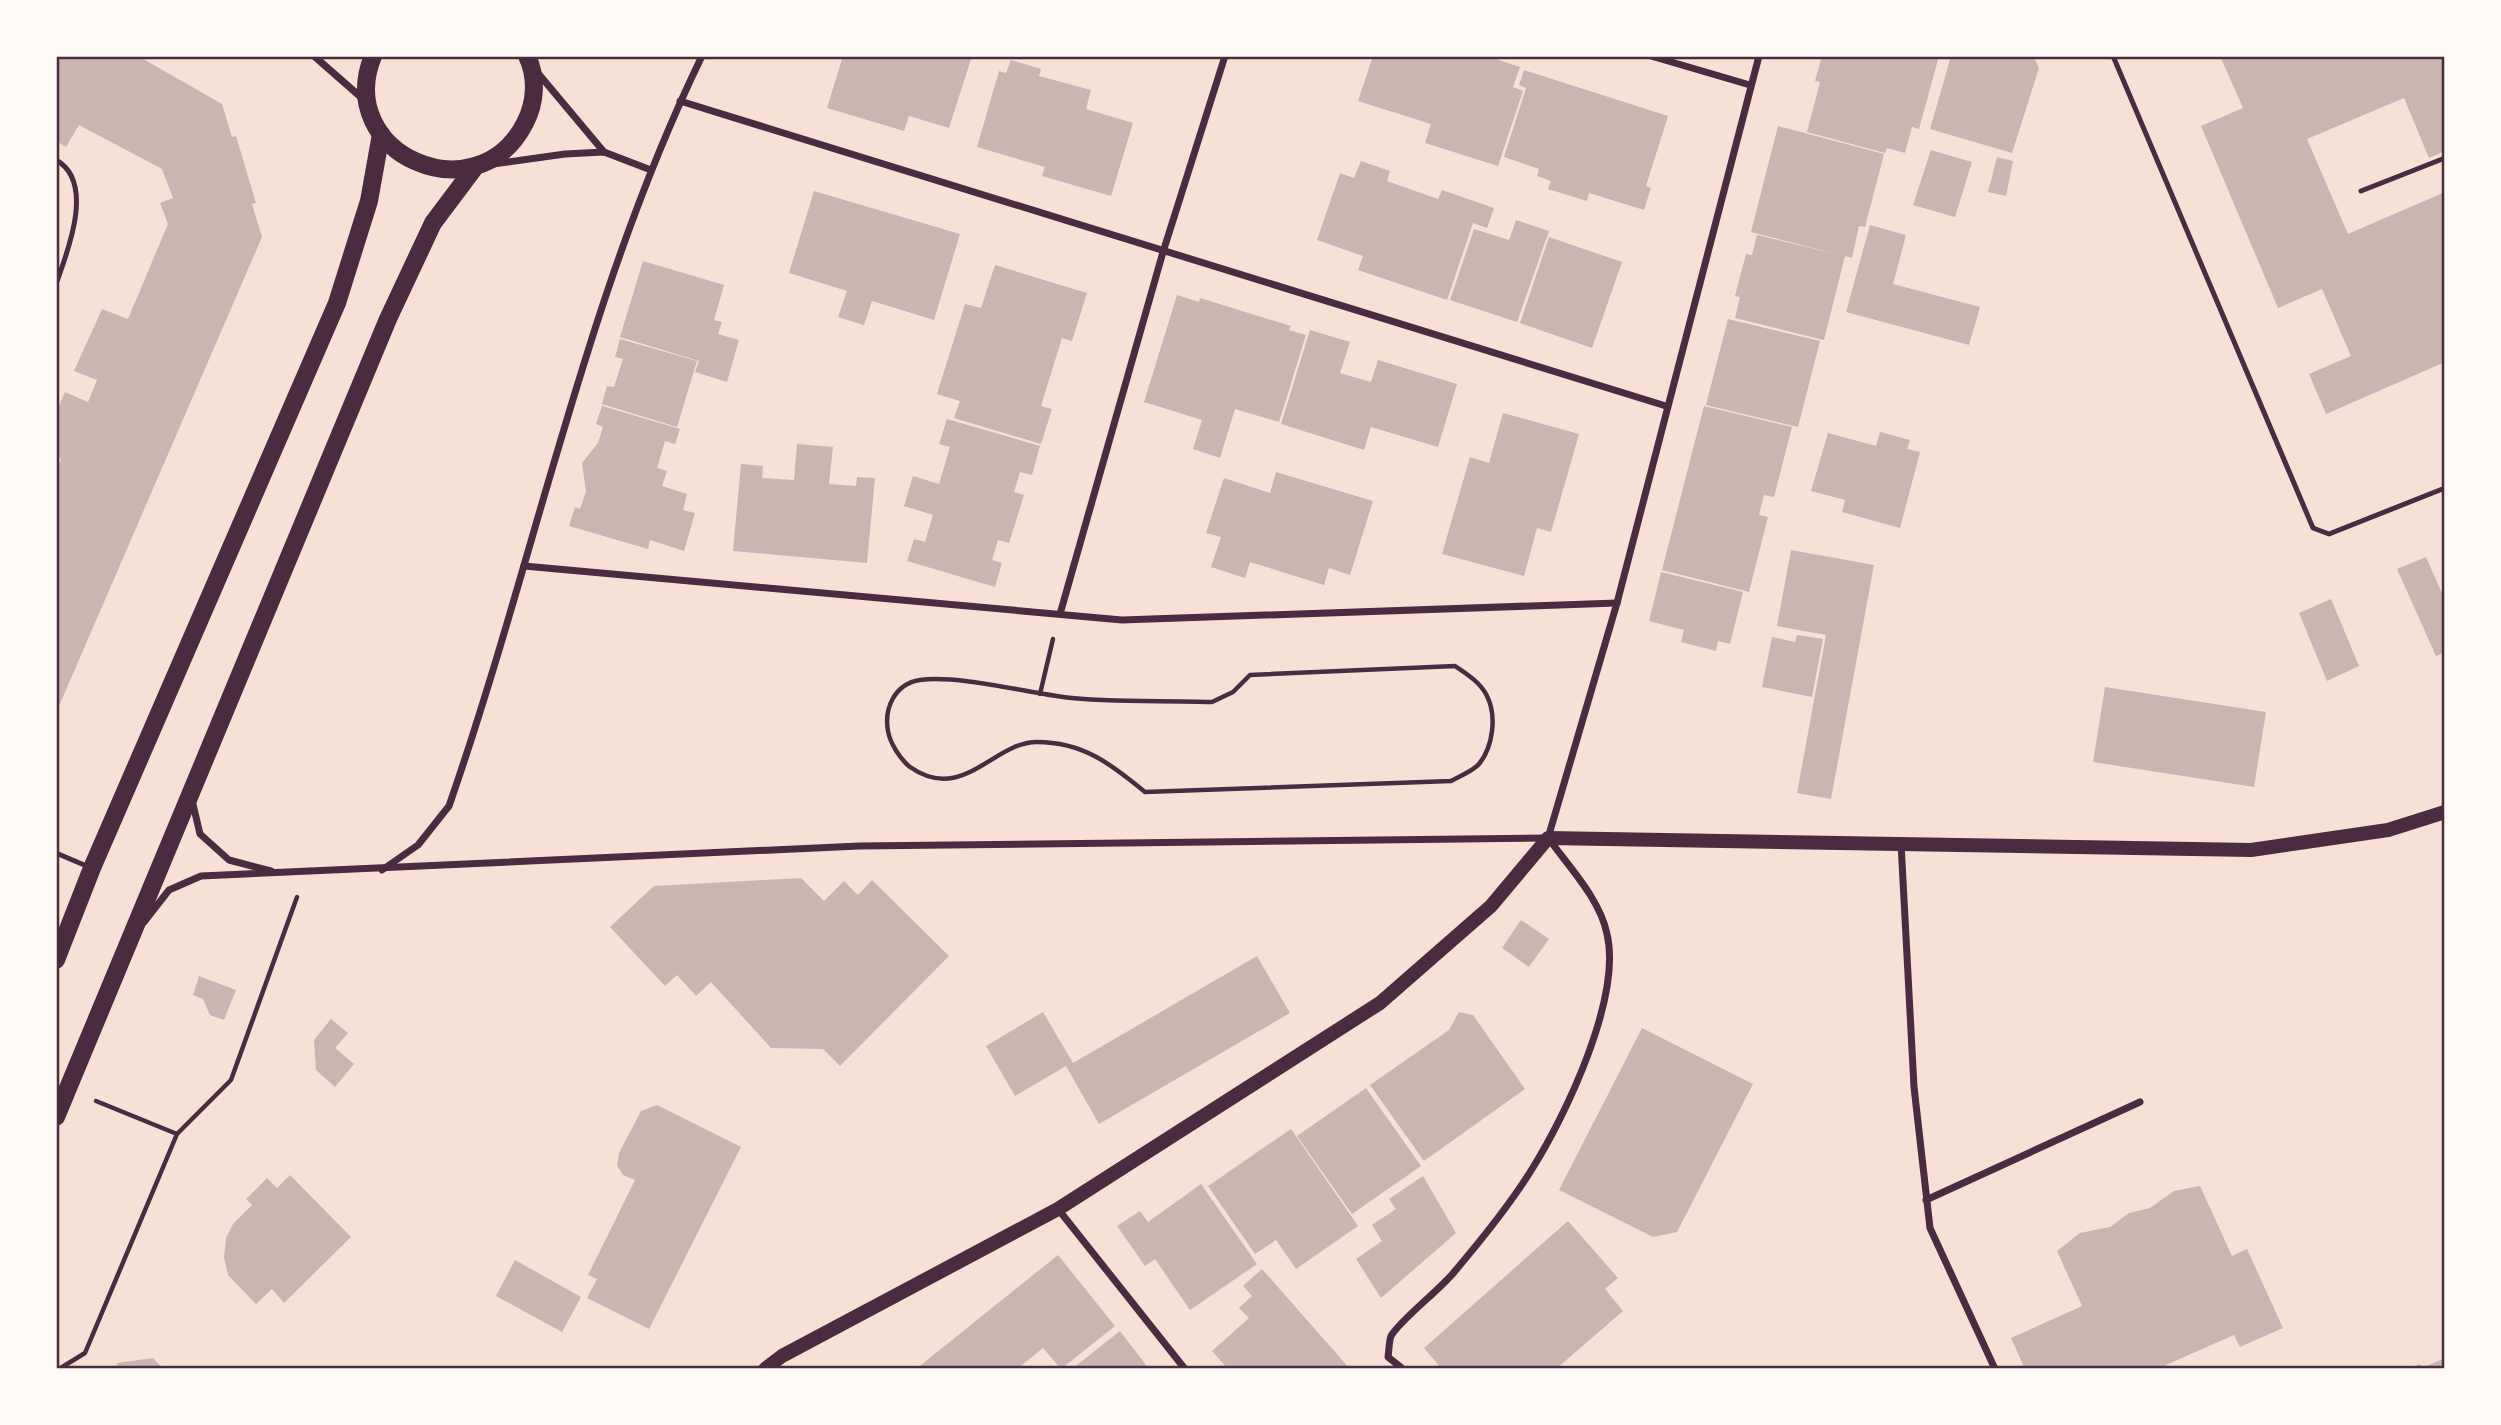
<svg xmlns="http://www.w3.org/2000/svg" width="2501" height="1425" font-family="Literata,serif">
<rect width="100%" height="100%" fill="#f7e1d7"/>
<g fill="#ccb4b1">
<path d="M56 56H138L222 104 232 137 236 136 256 203 252 204 262 237 56 713V471L61 459 56 457V413L65 392 88 402 97 380 74 371 102 309 128 319 168 224 160 203 173 198 162 169 79 125 66 147 56 141Z"/>
<path d="M843 56H972L949 128 909 116 904 131 827 108Z"/>
<path d="M1373 56H1487L1520 67 1513 87 1523 91 1498 166 1425 143 1431 124 1358 101Z"/>
<path d="M1822 56H1939L1919 129 1912 127 1905 153 1887 148 1885 153 1807 132 1820 82 1815 81Z"/>
<path d="M1951 56H2033L2039 68 2012 153 1930 129Z"/>
<path d="M2220 56H2444L2445 151 2429 158 2404 98 2307 139 2348 234 2445 192V362L2326 414 2309 374 2351 356 2322 289 2278 308 2201 126 2243 108Z"/>
<path d="M1011 60 1041 69 1039 76 1091 90 1086 109 1133 123 1111 196 1042 176 1045 167 977 147 999 71 1006 73Z"/>
<path d="M1524 70 1668 116 1646 186 1651 188 1644 210 1589 193 1587 201 1548 189 1551 181 1537 176 1539 169 1504 157 1526 88 1519 85Z"/>
<path d="M1778 126 1884 154 1865 227 1859 226 1852 258 1845 256 1824 340 1735 318 1740 297 1735 296 1746 254 1752 255 1757 235 1841 255 1751 232Z"/>
<path d="M1931 150 1972 162 1955 217 1913 205Z"/>
<path d="M1997 157 2013 161 2006 196 1988 192Z"/>
<path d="M1361 161 1390 171 1387 181 1438 199 1442 190 1494 208 1487 228 1473 223 1447 300 1358 270 1363 256 1317 240 1340 173 1354 178Z"/>
<path d="M814 191 960 234 934 320 872 301 864 325 838 317 847 291 789 273Z"/>
<path d="M1516 220 1549 231 1517 322 1450 300 1474 229 1509 240Z"/>
<path d="M1870 225 1906 235 1893 284 1980 307 1969 345 1846 312Z"/>
<path d="M1549 237 1622 262 1592 348 1520 323Z"/>
<path d="M643 261 724 285 714 320 722 322 718 334 739 340 727 382 695 372 699 361 620 337Z"/>
<path d="M995 265 1087 293 1072 341 1062 338 1041 406 1052 409 1041 444 954 418 960 401 937 394 965 304 981 308Z"/>
<path d="M1177 295 1199 302 1200 298 1291 326 1289 330 1306 335 1279 422 1235 409 1220 458 1193 449 1202 420 1144 402Z"/>
<path d="M1728 319 1820 341 1798 427 1706 405Z"/>
<path d="M1310 330 1350 342 1340 373 1371 382 1378 360 1457 384 1438 447 1371 427 1364 450 1281 424Z"/>
<path d="M620 339 697 361 677 427 602 404 607 386 614 387 623 359 615 357Z"/>
<path d="M602 406 680 429 675 444 665 441 657 468 667 471 662 486 687 494 683 510 695 513 684 551 650 540 648 549 569 526 575 507 580 509 586 491 582 463 598 443 603 427 596 424Z"/>
<path d="M1704 406 1792 427 1774 497 1764 495 1759 515 1768 517 1749 592 1662 570Z"/>
<path d="M1503 413 1579 434 1551 532 1537 528 1524 576 1442 554 1470 457 1489 463Z"/>
<path d="M947 419 1040 446 1032 475 1020 472 1014 492 1024 495 1009 543 998 540 992 560 1002 563 995 587 907 561 914 539 925 542 933 515 904 506 913 476 939 484 950 447 939 444Z"/>
<path d="M1880 432 1910 440 1907 449 1920 452 1900 528 1842 512 1845 500 1811 491 1828 433 1876 446Z"/>
<path d="M797 444 833 447 829 484 856 486 857 477 875 478 867 563 733 551 741 464 763 466 762 478 794 480Z"/>
<path d="M1276 472 1373 501 1350 575 1329 568 1324 585 1250 562 1245 578 1211 567 1221 537 1206 533 1224 478 1270 493Z"/>
<path d="M1791 550 1874 565 1831 799 1797 793 1826 635 1777 626Z"/>
<path d="M2426 557 2445 600V652L2436 656 2397 569Z"/>
<path d="M1661 572 1743 592 1730 644 1718 641 1716 651 1681 642 1684 630 1649 621Z"/>
<path d="M2331 599 2359 666 2327 681 2299 613Z"/>
<path d="M1797 635 1823 639 1812 697 1762 687 1772 637 1795 642Z"/>
<path d="M2105 687 2266 712 2254 787 2093 762Z"/>
<path d="M801 878 824 901 844 881 858 895 872 880 949 956 840 1066 823 1049 771 1048 711 982 696 996 677 975 665 986 610 927 654 886Z"/>
<path d="M1521 920 1549 939 1529 967 1502 948Z"/>
<path d="M1257 956 1290 1013 1099 1124 1066 1066 1015 1096 986 1046 1043 1012 1073 1063Z"/>
<path d="M199 976 236 990 224 1020 210 1015 203 999 193 995Z"/>
<path d="M1459 1012 1473 1015 1525 1089 1424 1161 1370 1085 1449 1030Z"/>
<path d="M331 1019 348 1033 335 1048 354 1064 335 1087 316 1070 314 1040Z"/>
<path d="M1642 1028 1753 1084 1677 1232 1653 1237 1559 1190Z"/>
<path d="M1366 1088 1421 1166 1352 1214 1297 1136Z"/>
<path d="M657 1105 741 1147 649 1329 587 1298 597 1279 588 1275 635 1180 623 1175 617 1166 619 1153 641 1111Z"/>
<path d="M1291 1129 1358 1226 1296 1269 1276 1240 1255 1254 1208 1186Z"/>
<path d="M290 1175 351 1237 284 1303 272 1289 256 1304 228 1275 224 1257 226 1238 233 1224 252 1205 246 1199 267 1178 277 1188Z"/>
<path d="M1423 1176 1456 1233 1381 1298 1356 1259 1382 1241 1372 1225 1396 1209 1389 1199Z"/>
<path d="M1201 1184 1257 1264 1190 1310 1155 1259 1145 1266 1117 1226 1140 1211 1148 1222Z"/>
<path d="M2200 1186 2232 1256 2247 1249 2283 1328 2240 1347 2234 1335 2166 1365 2168 1369H2025L2011 1338 2082 1306 2057 1251 2080 1233 2110 1227 2129 1213 2150 1208 2174 1191Z"/>
<path d="M1568 1221 1618 1278 1605 1289 1623 1311 1556 1369H1442L1424 1348Z"/>
<path d="M1058 1255 1115 1326 1061 1369 1043 1348 1017 1369H916Z"/>
<path d="M515 1260 581 1297 562 1332 496 1296Z"/>
<path d="M1262 1269 1350 1369H1228L1212 1351 1249 1318 1239 1308 1252 1296 1243 1286Z"/>
<path d="M1120 1331 1149 1369H1072Z"/>
<path d="M153 1358 163 1369H118L117 1363Z"/>
<path d="M2445 1358V1369H2409L2420 1364 2422 1368Z"/>
</g>
<g fill="none" stroke-linecap="round" stroke-linejoin="round">
<g stroke="#4a2c40" stroke-width="4.5">
<path d="M1455 666C1467 674 1481 683 1487 696 1497 716 1493 747 1479 764 1473 771 1460 776 1451 781L1145 792C1111 764 1083 742 1037 742 993 742 963 804 910 767 900 759 890 743 888 731 884 709 894 684 920 680 957 675 1025 692 1063 697 1112 703 1163 700 1212 702L1233 692 1250 675Z"/>
<path d="M1040 694 1053 639"/>
<path d="M96 1101 177 1134"/>
<path d="M59 1369 85 1353 177 1134 231 1080 297 897"/>
</g>
<g stroke="#4a2c40" stroke-width="5">
<path d="M2113 56 2313 528 2329 534 2445 488"/>
<path d="M56 160C96 182 67 253 56 284"/>
<path d="M2361 191 2445 158"/>
<path d="M56 853 89 867"/>
</g>
<g stroke="#4a2c40" stroke-width="7">
<path d="M314 56 363 99"/>
<path d="M1651 56 1750 85"/>
<path d="M537 72 604 152"/>
<path d="M680 101 1666 406"/>
<path d="M493 164 565 154 604 152 651 170"/>
<path d="M524 566 1122 620 1617 603"/>
<path d="M1060 614 1163 252 1225 56"/>
<path d="M192 800 200 834 229 860 271 871"/>
<path d="M1548 838 1617 603 1759 56"/>
<path d="M1901 843 1914 1087 1930 1228 1995 1369"/>
<path d="M382 870 418 845 449 806C536 556 586 294 702 56"/>
<path d="M144 922 169 890 201 876 859 846 1548 838"/>
<path d="M1926 1200 2140 1102"/>
<path d="M1058 1209 1185 1369"/>
<path d="M1403 1369 1388 1357C1389 1351 1389 1341 1391 1336 1399 1321 1442 1288 1455 1271 1483 1238 1510 1205 1532 1169 1566 1115 1622 997 1607 934 1600 899 1569 867 1549 839"/>
</g>
<path stroke="#4a2c40" stroke-width="14" d="M765 1369 782 1356 1058 1209 1380 1003 1491 906 1548 838 2251 850 2388 830 2445 812"/>
<g stroke="#4a2c40" stroke-width="18">
<path d="M373 56C333 154 477 217 525 123 536 102 537 77 527 56"/>
<path d="M56 960 92 868 337 303 369 201 381 134"/>
<path d="M56 1117 388 319 433 223 475 167"/>
</g>
</g>
<rect width="2501" height="1425" fill="none" stroke="#fffaf5" stroke-width="116"/>
<rect x="58" y="58" width="2385" height="1309" fill="none" stroke="#4a2c40" stroke-width="2.5"/>
</svg>
